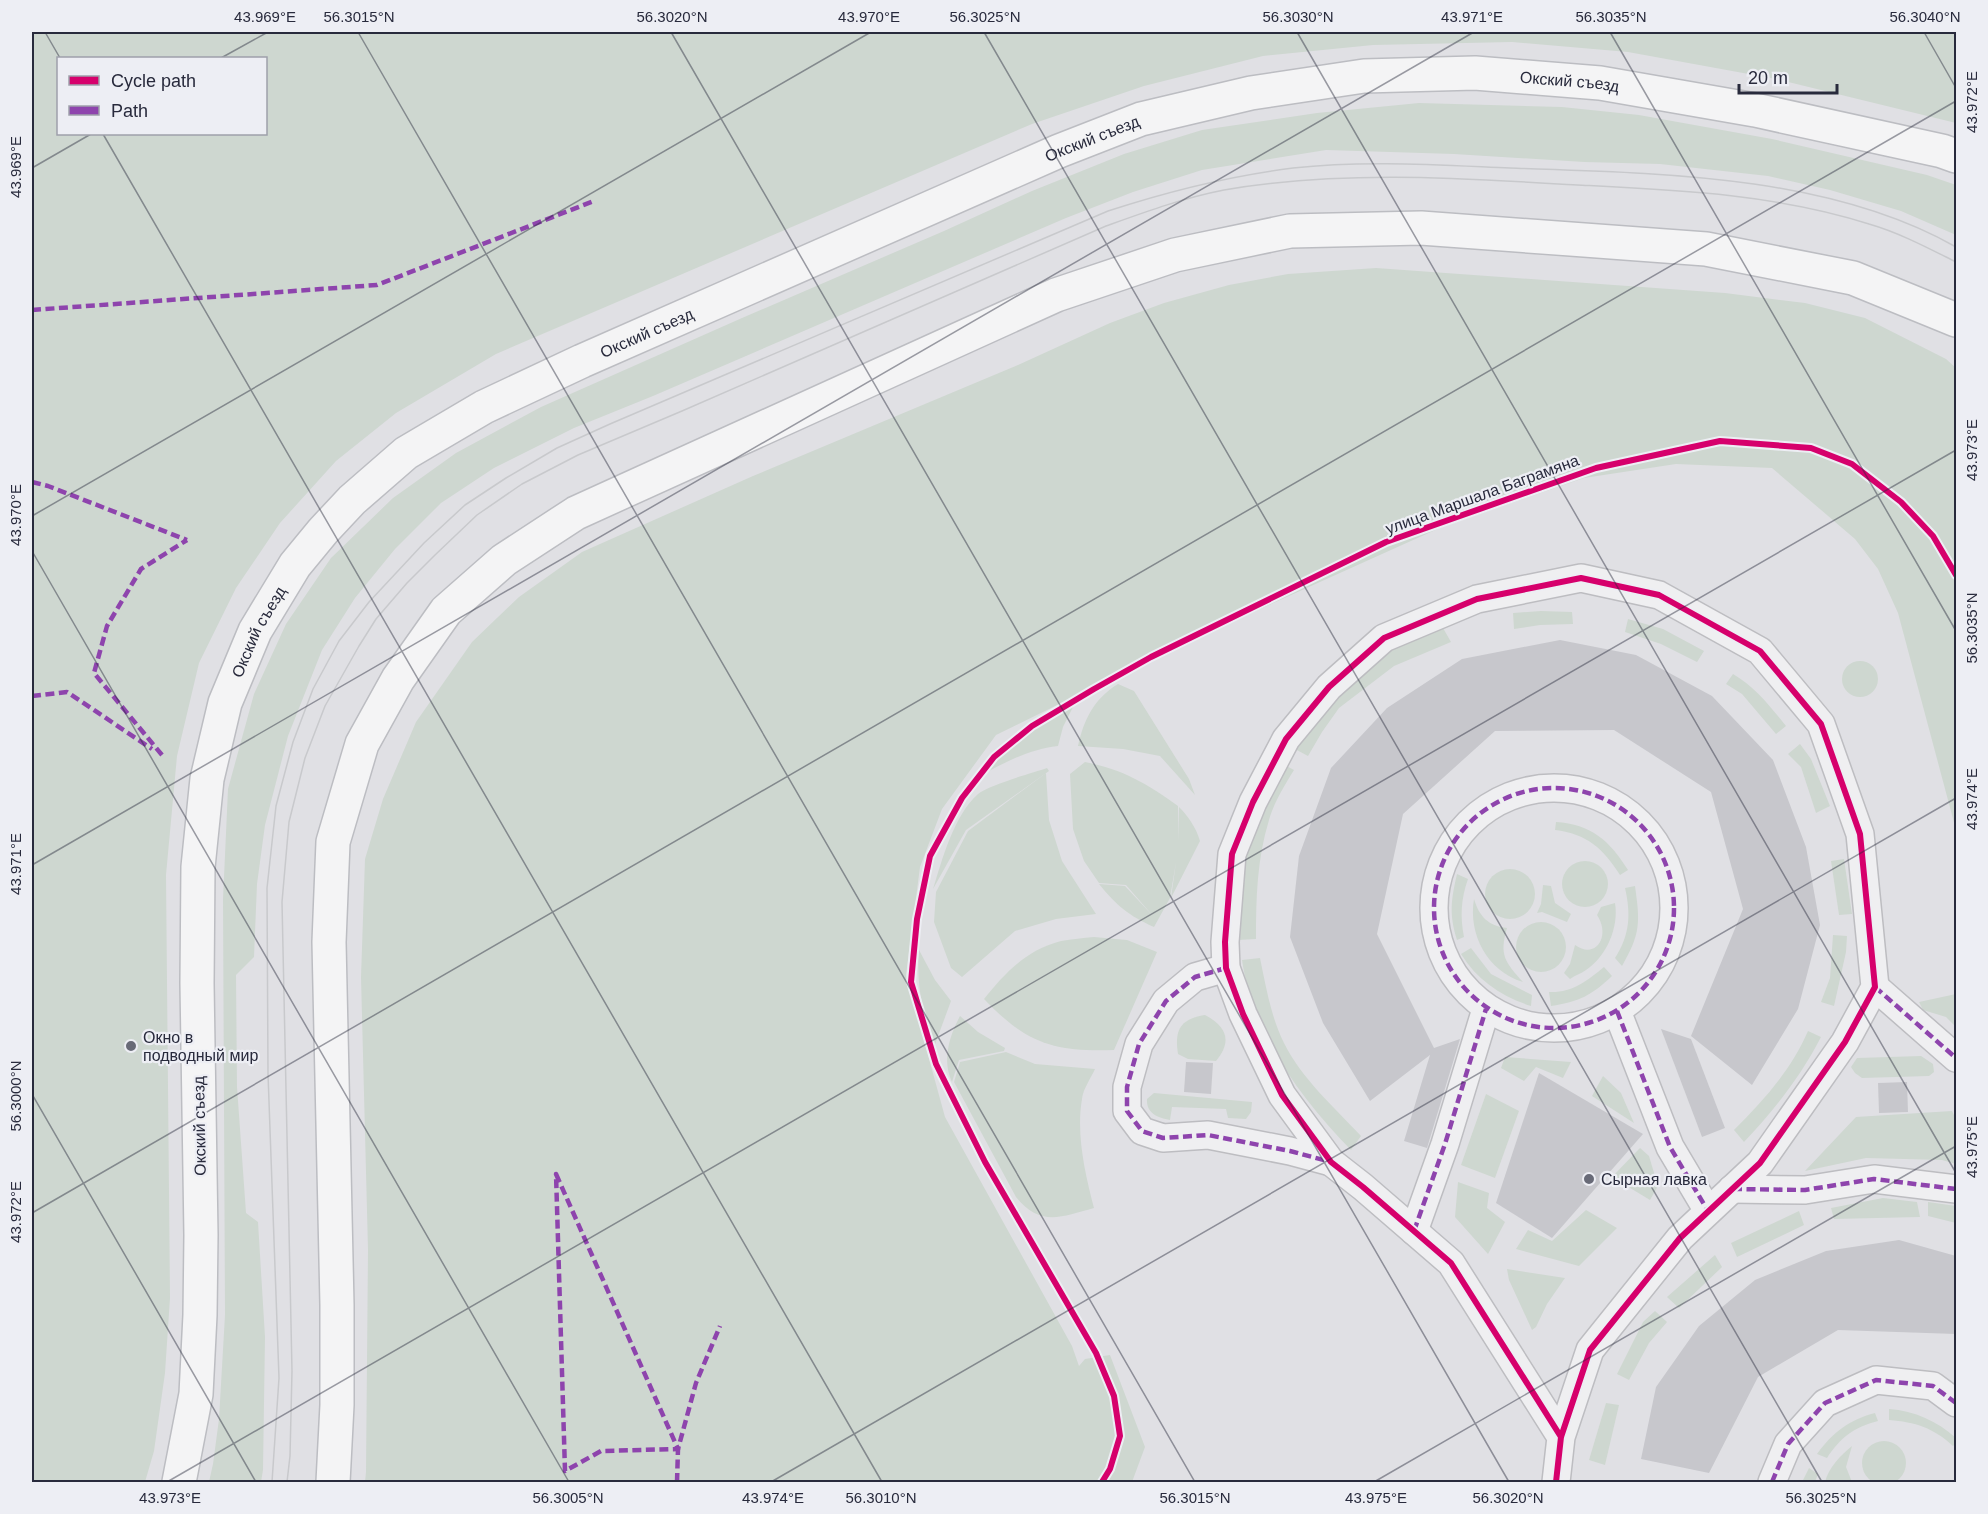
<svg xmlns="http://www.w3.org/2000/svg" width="1988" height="1514" font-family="Helvetica,sans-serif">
<rect width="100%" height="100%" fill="#e0e0e4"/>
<g fill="#ced7d0" fill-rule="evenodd">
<path d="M32 32H1956V123L1776 79 1628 52 1512 42 1373 45 1263 56 1144 86 1032 124 496 354 396 413 336 461 280 523 236 588 199 663 177 756 166 875 170 1298 165 1373 154 1451 145 1482H32ZM58 58H266V134H58Z"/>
<path d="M1419 103 1562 107 1639 115 1772 139 1927 175 1956 185V235L1901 211 1830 190 1768 176 1660 164 1584 162 1454 154 1326 150 1202 170 1133 192 1066 218 653 396 574 428 494 468 441 503 395 549 355 598 322 650 288 736 265 825 257 884 254 957 236 975 237 1087 246 1213 258 1222 265 1337 263 1470 261 1482H209L213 1464 219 1419 225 1315 223 899 228 789 254 694 286 624 331 558 393 498 456 453 541 407 742 318 944 231 1032 191 1124 154 1202 130 1317 113Z"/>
<path d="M1376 268 1725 293 1805 303 1865 318 1946 359 1956 368V830L1898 613 1878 569 1855 539 1772 468 1676 464 1584 478 1442 527 1165 652 996 735 942 809 920 867 906 975 945 1117 1072 1346 1079 1366 1085 1359 1110 1355 1145 1447 1132 1482H365L366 1472 368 1250 361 977 365 859 383 799 416 722 472 642 519 597 582 552 753 476 1018 365 1110 323 1164 303 1229 285 1288 274Z"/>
<path d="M1541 611 1572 612 1573 624 1540 625 1514 629 1513 613Z"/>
<path d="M1628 619 1663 629 1704 651 1697 662 1661 644 1625 632Z"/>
<path d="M1443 628 1451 642 1394 666 1339 708 1322 732 1308 756 1293 748 1317 714 1374 662 1402 644Z"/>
<circle cx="1860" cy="679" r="18"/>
<path d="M1733 674C1755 687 1770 706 1786 726L1776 734 1742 694 1726 684Z"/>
<path d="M1118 684 1134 691 1189 779 1195 795 1160 756 1123 749 1078 746C1084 719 1094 699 1118 684Z"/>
<path d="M1074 705 1063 727 1058 746C1031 749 1010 760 987 772 1009 743 1042 723 1074 705Z"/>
<path d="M1800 744 1811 759 1830 806 1816 813 1801 767 1788 754Z"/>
<path d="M1085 762C1124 770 1146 783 1178 806L1179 841V807C1189 817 1196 828 1200 841L1171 898 1176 862 1170 898 1154 927C1129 916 1116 905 1099 884L1125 886 1153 916 1126 885 1099 883 1084 861 1073 829 1070 774Z"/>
<path d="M1279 762 1294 770C1285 785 1274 802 1269 820 1257 859 1256 898 1256 939L1238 940 1245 851Z"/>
<path d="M1047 768 1049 771 966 830 933 889C942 860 954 815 978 794 989 785 1032 773 1047 768Z"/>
<path d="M1046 773 1049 820 1062 861 1096 914 1056 919 1015 931 962 977 951 968 934 922 936 892 968 831Z"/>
<path d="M1556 822C1591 824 1610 841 1628 870L1620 875C1603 848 1587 834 1555 830Z"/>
<path d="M1844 859 1852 914 1839 915 1831 861Z"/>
<circle cx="1585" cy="884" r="23"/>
<circle cx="1510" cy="894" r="25"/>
<path d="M1457 874 1468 879C1461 899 1460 916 1464 937L1457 940C1449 914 1451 900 1457 874Z"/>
<path d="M1543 885 1551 886 1555 903 1571 914 1567 922 1542 912 1537 913 1541 904Z"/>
<path d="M1635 886C1640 922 1641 933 1622 966L1615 958C1630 935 1631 914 1625 888Z"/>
<path d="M1474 899C1479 916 1488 926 1507 928 1499 955 1505 962 1523 982 1487 971 1468 934 1474 899Z"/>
<path d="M1615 903C1619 927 1607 956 1586 970 1581 974 1575 975 1570 979L1564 973 1570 964 1575 945C1596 960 1611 936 1597 915L1601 907Z"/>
<circle cx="1541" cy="947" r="25"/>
<path d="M1833 935 1847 936 1846 952 1834 1006 1821 1002 1830 978Z"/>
<path d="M1094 937 1127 940 1157 952 1114 1050C1053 1052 1026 1043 984 999 1005 973 1026 950 1061 941 1072 939 1083 938 1094 937Z"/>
<path d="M1471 948 1491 974 1532 995 1531 1006C1502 997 1477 980 1461 954Z"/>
<path d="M919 950 935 980 951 1001 934 1047C923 1010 916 988 919 950Z"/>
<path d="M1260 958C1266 987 1271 1017 1284 1043 1302 1079 1334 1107 1361 1136L1351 1150C1300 1098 1253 1034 1242 960Z"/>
<path d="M1604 967 1612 976C1592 995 1579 1002 1551 1006L1549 992C1572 993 1587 981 1604 967Z"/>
<path d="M1956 994V1027L1946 1017 1923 1010 1919 1002Z"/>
<path d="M1205 1015C1226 1026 1233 1041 1216 1061L1188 1059 1178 1054C1174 1029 1181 1019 1205 1015Z"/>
<path d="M960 1016 978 1032 1005 1048 1004 1051 959 1060 952 1082C942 1060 949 1037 960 1016Z"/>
<path d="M1808 1031 1821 1037C1801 1076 1775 1109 1744 1142L1734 1130C1764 1100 1791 1070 1808 1031Z"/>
<path d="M1006 1052 1035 1064 1095 1069C1091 1078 1083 1089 1082 1099 1076 1134 1085 1174 1094 1208 1061 1217 1040 1227 1016 1197L954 1082 960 1062Z"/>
<path d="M1921 1056 1933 1064 1934 1072 1929 1076 1862 1078 1855 1073 1851 1067 1857 1058Z"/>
<path d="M1505 1057 1571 1062 1563 1078 1536 1067 1524 1081 1501 1068Z"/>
<path d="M1603 1076 1621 1093 1634 1123 1592 1096Z"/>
<path d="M1154 1093 1252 1102 1251 1112 1246 1119 1228 1118 1226 1109 1172 1107 1170 1120C1158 1118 1146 1113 1147 1099Z"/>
<path d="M1486 1094 1519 1111 1495 1178 1461 1165Z"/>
<path d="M1952 1111 1956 1119V1164L1942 1160 1866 1158 1805 1171 1856 1117Z"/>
<path d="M1640 1148 1649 1156 1658 1186 1650 1200 1612 1177Z"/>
<path d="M1458 1182 1489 1193 1487 1208 1505 1222 1488 1254 1455 1217Z"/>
<path d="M1883 1198 1917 1202 1920 1217 1834 1219 1831 1208Z"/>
<path d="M1928 1202 1956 1206V1223L1928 1216Z"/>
<path d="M1586 1210 1617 1228 1579 1266 1516 1249 1528 1230 1552 1241Z"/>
<path d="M1799 1211 1804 1225 1737 1257 1731 1243Z"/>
<path d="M1715 1255 1722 1267 1679 1308 1667 1297Z"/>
<path d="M1507 1269 1565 1278 1547 1304 1536 1327 1532 1330 1509 1280Z"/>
<path d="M1655 1311 1667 1322 1649 1343 1629 1380 1617 1374 1643 1322Z"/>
<path d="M1606 1403 1619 1405 1605 1465 1589 1460Z"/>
<path d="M1889 1409C1915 1411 1937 1421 1956 1438V1443L1953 1446C1934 1428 1915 1422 1889 1420Z"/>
<path d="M1875 1413 1878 1421C1854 1427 1840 1438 1827 1458L1817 1454C1833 1432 1849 1420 1875 1413Z"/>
<circle cx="1884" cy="1463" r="22"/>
<path d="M1852 1446 1846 1467 1852 1482H1825C1829 1467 1840 1456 1852 1446Z"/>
<path d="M1809 1468 1818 1474 1815 1482H1802Z"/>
</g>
<g fill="#c7c7cc">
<path d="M1560 640 1636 655 1712 696 1773 760 1806 847 1820 925 1798 1009 1752 1085 1691 1036 1743 909 1711 792 1614 730 1495 731 1403 814 1377 934 1434 1048 1460 1039 1427 1148 1404 1141 1430 1055 1370 1101 1323 1023 1290 937 1299 856 1331 768 1387 708 1462 659Z"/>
<path d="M1661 1029 1691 1039 1725 1128 1702 1137Z"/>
<path d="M1186 1062 1213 1063 1211 1094 1184 1092Z"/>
<path d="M1539 1073 1643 1134 1552 1238 1496 1203Z"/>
<path d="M1907 1082 1908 1112 1879 1113 1878 1083Z"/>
<path d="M1899 1240 1956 1256V1334L1838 1330 1758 1377 1709 1473 1641 1459 1656 1387 1699 1326 1755 1280 1826 1251Z"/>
</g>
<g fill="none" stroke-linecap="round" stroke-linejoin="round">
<g stroke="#bdbdc1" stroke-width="30">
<g id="street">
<circle cx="1554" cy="908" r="120"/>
<path d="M1226 968 1195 977 1166 1001 1139 1044 1127 1087V1111L1142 1131 1163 1138 1208 1135 1290 1151 1331 1162"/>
<path d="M1875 987 1956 1058"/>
<path d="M1617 1011 1670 1147 1708 1211"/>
<path d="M1732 1189 1805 1190 1874 1179 1956 1189"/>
<path d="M1414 1231 1445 1144 1486 1009"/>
<path d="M1556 1482 1561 1437 1590 1350 1680 1238 1760 1163 1845 1042 1875 987 1860 834 1821 724 1760 651 1659 595 1581 578 1477 599 1384 638 1329 687 1286 739 1253 802 1232 854 1225 942 1226 968 1243 1014 1282 1095 1331 1162 1363 1187 1451 1263 1561 1437"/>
<path d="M1772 1482 1788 1444 1825 1403 1876 1380 1933 1386 1956 1403"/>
</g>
</g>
<g stroke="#bcbdc2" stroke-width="36">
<g id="primary">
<path id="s1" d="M179 1482 196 1394 200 1315 201 1235 197 983 198 867 207 779 225 703 255 631 295 565 323 531 352 500 406 453 484 407 582 361 1059 151 1141 119 1251 93 1364 76 1475 73 1600 83 1755 110 1942 151 1956 156"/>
<path d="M333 1482 337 1405V1305L329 942 333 842 362 744 398 679 446 611 504 560 576 513 1056 295 1175 255 1290 231 1421 228 1706 249 1853 278 1956 320"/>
</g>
</g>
<use href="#street" stroke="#efeff1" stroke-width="27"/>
<use href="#primary" stroke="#f4f4f5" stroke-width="33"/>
<g stroke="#c8c9cc" stroke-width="1.5">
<path d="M272 1482 279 1378 268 1074 267 888 276 806 293 742 313 689 339 641 369 602 424 543 465 505 506 478 557 448 610 424 1108 211C1169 191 1229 176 1293 168 1365 160 1438 165 1510 168 1655 173 1828 174 1956 247"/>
<path d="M287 1482 290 1456 292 1371 282 902 289 822 305 758 325 706 359 646 376 619 407 583 435 555 477 515 522 484 578 455 682 411 1106 226C1145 212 1183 198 1224 190 1340 170 1460 178 1577 185 1675 190 1776 194 1869 224 1900 233 1928 248 1956 262"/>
</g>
<g stroke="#8e44ad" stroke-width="4.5" stroke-dasharray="9 4.5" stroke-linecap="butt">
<path d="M32 310 377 285 594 201"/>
<path d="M32 482 48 486 187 540"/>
<path d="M32 696 67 692 152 749"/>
<path d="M162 755 94 673 107 626 141 569 187 540"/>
<circle cx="1554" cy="908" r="120"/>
<path d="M1226 968 1195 977 1166 1001 1139 1044 1127 1087V1111L1142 1131 1163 1138 1208 1135 1290 1151 1331 1162"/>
<path d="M1875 987 1956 1058"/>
<path d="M1617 1011 1670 1147 1708 1211"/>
<path d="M556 1174 678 1449 601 1451 565 1471Z"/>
<path d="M1733 1189 1805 1190 1874 1179 1956 1189"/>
<path d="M1414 1231 1445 1144 1486 1009"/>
<path d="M677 1482 678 1449 696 1383 720 1326"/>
<path d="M1772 1482 1788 1444 1825 1403 1876 1380 1933 1386 1956 1403"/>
</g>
<g stroke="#edeef4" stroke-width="10">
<g id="cycleway">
<path d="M1102 1482 1110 1469 1120 1436 1114 1396 1096 1353 985 1162 936 1064 911 982 917 919 930 856 962 798 994 757 1032 726 1094 689 1151 657 1386 542 1596 468 1720 441 1811 448 1852 464 1901 502 1933 536 1956 575"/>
<path d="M1556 1482 1561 1437 1590 1350 1680 1238 1760 1163 1845 1042 1875 987 1860 834 1821 724 1760 651 1659 595 1581 578 1477 599 1384 638 1329 687 1286 739 1253 802 1232 854 1225 942 1226 968 1243 1014 1282 1095 1331 1162 1363 1187 1451 1263 1561 1437"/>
</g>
</g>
<use href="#cycleway" stroke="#d6006c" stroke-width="6"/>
</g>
<path fill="none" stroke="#282a3c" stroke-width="1.5" stroke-opacity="0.45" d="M45 32 60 58M358 32 1195 1482M671 32 1509 1482M984 32 1822 1482M1297 32 1956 1173M1610 32 1956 631M1924 32 1956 88M221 58 268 32M103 134 882 1482M32 168 91 134M32 516 871 32M32 551 569 1482M32 865 1474 32M32 1094 256 1482M32 1213 1956 101M167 1482 1956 450M771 1482 1956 798M1374 1482 1956 1146"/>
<g fill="#686a77" stroke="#edeef4" stroke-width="2">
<circle cx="131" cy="1046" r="6"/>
<circle cx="1589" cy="1179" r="6"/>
</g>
<g text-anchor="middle" stroke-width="4.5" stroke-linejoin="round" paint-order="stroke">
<g font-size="16" fill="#282a3c" stroke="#edeef4">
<text dy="6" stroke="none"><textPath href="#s1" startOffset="2338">Окский съезд</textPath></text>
<text dy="6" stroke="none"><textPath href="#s1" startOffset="1852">Окский съезд</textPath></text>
<text dy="6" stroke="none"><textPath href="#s1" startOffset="1366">Окский съезд</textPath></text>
<text transform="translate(1482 494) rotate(-20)" y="6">улица Маршала Баграмяна</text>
<text dy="6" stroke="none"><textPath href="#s1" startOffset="862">Окский съезд</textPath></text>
<text transform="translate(199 1126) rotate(-91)" y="6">Окский съезд</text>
</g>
<g font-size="16" fill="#282a3c" stroke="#edeef4" text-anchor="start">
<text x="143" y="1043">Окно в<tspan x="143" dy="18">подводный мир</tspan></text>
<text x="1601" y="1185">Сырная лавка</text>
</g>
</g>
<rect width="1988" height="1514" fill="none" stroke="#edeef4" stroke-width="66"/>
<rect x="57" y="57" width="210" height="78" fill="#edeef4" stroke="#9ea0aa" stroke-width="1.5"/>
<rect x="69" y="76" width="30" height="9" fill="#d6006c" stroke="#9ea0aa" stroke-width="1.5"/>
<text x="111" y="87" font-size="18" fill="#282a3c">Cycle path</text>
<rect x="69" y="106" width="30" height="9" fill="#8e44ad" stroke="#9ea0aa" stroke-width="1.5"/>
<text x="111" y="117" font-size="18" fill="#282a3c">Path</text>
<path d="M1739 84v9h98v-9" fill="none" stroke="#282a3c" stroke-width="3"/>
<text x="1748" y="84" font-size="18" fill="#282a3c" stroke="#edeef4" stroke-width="4.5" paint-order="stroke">20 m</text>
<rect x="33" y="33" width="1922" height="1448" fill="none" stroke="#282a3c" stroke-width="2"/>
<g font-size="15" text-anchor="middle" fill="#282a3c">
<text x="265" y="22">43.969°E</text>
<text x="359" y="22">56.3015°N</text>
<text x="672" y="22">56.3020°N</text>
<text x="869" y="22">43.970°E</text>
<text x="985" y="22">56.3025°N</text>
<text x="1298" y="22">56.3030°N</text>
<text x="1472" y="22">43.971°E</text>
<text x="1611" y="22">56.3035°N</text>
<text x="1925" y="22">56.3040°N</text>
<text transform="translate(1972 102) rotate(-90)" y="5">43.972°E</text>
<text transform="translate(16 167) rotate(-90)" y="5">43.969°E</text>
<text transform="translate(1972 450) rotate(-90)" y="5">43.973°E</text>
<text transform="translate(16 515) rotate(-90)" y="5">43.970°E</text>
<text transform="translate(1972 628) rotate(-90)" y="5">56.3035°N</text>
<text transform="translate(1972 799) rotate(-90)" y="5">43.974°E</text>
<text transform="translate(16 864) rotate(-90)" y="5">43.971°E</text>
<text transform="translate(16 1096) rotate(-90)" y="5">56.3000°N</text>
<text transform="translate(1972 1147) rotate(-90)" y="5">43.975°E</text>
<text transform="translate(16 1212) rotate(-90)" y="5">43.972°E</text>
<text x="170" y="1503">43.973°E</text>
<text x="568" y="1503">56.3005°N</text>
<text x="773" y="1503">43.974°E</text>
<text x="881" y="1503">56.3010°N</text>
<text x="1195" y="1503">56.3015°N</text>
<text x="1376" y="1503">43.975°E</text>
<text x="1508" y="1503">56.3020°N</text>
<text x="1821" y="1503">56.3025°N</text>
</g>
</svg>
